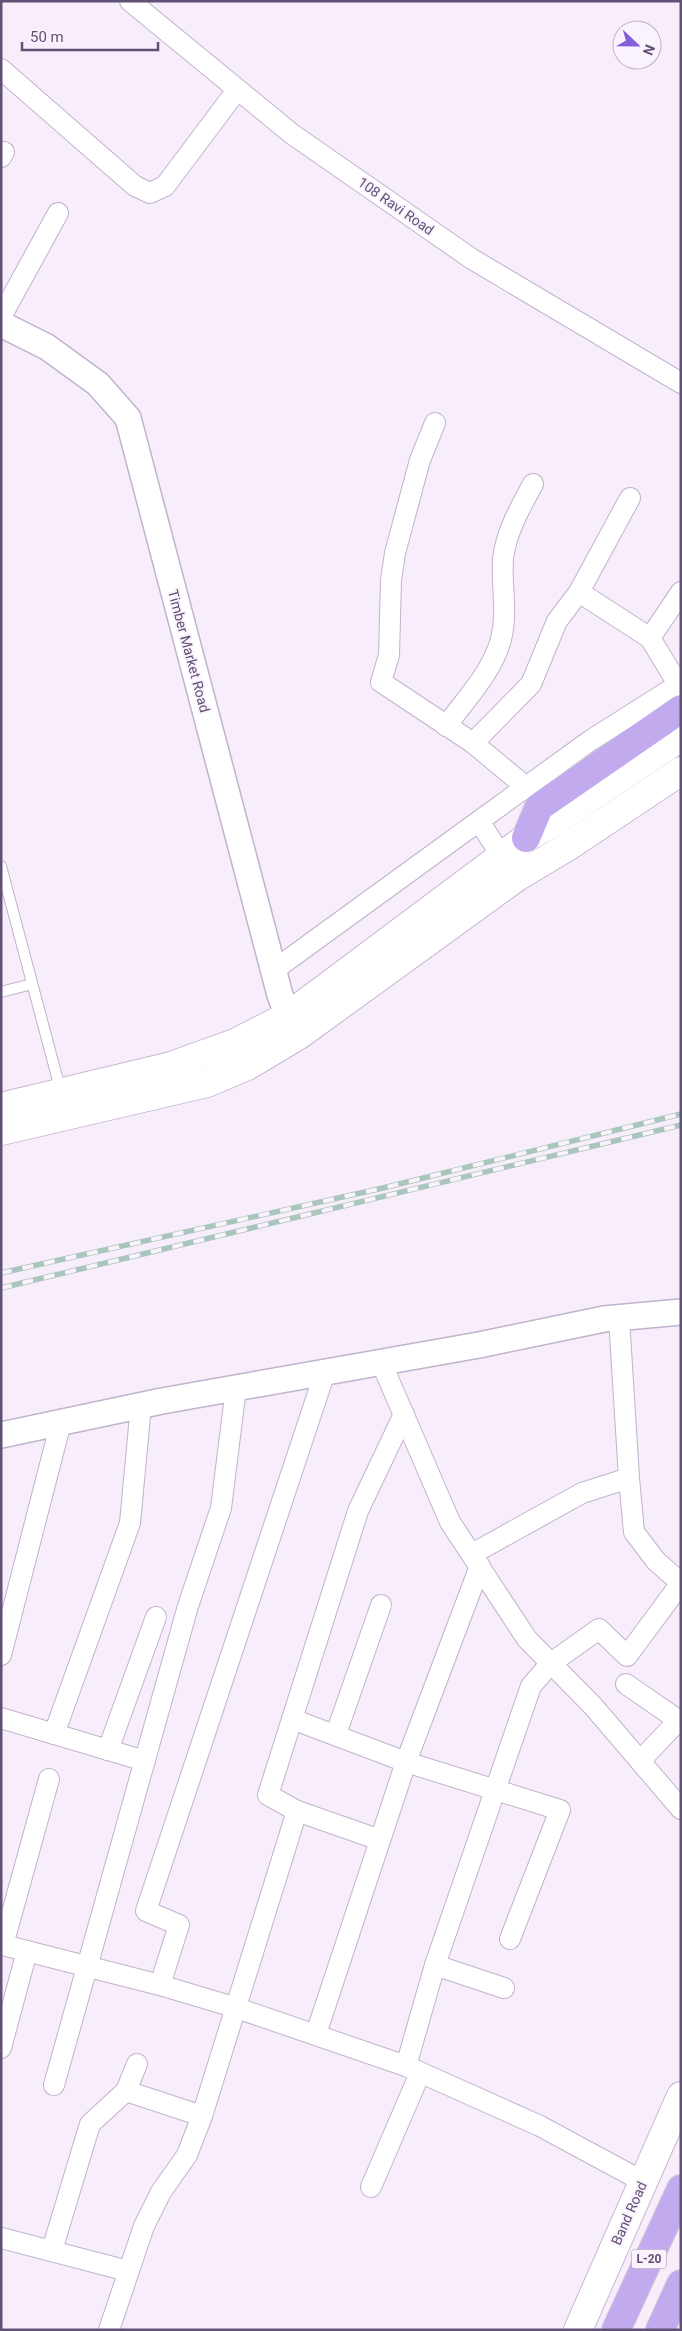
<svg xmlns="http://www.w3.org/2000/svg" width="682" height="2331" font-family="Roboto,sans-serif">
<rect width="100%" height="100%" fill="#f7edfb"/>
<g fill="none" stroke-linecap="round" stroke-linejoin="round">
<g stroke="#c0b3cd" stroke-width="12">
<g id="service">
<path d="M1 866 61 1092"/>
<path d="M1 992 32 984"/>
</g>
</g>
<g stroke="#c0b3cd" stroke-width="22">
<g id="minor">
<path d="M130 1 292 134 472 259 681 383"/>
<path d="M1 69 135 186 150 193 165 186 237 90"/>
<path d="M1 157 4 152"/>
<path d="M1 317 58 213"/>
<path d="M435 423 420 460 395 553 391 580 389 655 381 682 473 743 526 787"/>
<path d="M579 592 650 638 678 684"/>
<path d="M650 638 681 592"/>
<path d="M446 726C466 699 493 671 501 639 508 612 501 586 503 559 506 532 520 508 533 484"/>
<path d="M473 743 531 684 557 621 579 592 630 498"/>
<path d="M508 866 479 821 591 740 681 683"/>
<path d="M274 970 479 821"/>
<path d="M619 1318 629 1478 634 1532 656 1561 681 1583"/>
<path d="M381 1362 450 1522 527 1639 593 1706 681 1809"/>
<path d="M472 1554 582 1493 629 1478"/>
<path d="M1 1655 61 1422"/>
<path d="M626 1684 681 1722"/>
<path d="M1 1718 145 1761"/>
<path d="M292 1719 406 1762 560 1810 510 1939"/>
<path d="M54 1734 130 1523 141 1405"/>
<path d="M336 1734 381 1605"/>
<path d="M108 1750 156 1617"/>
<path d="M640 1761 679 1720"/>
<path d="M49 1779 3 1945 160 1985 237 2008 406 2066 540 2126 642 2181"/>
<path d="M297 1811 380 1840"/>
<path d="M435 1965 504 1988"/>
<path d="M160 1985 179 1925 146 1911 325 1372"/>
<path d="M316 2034 406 1762 480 1566"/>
<path d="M1 2048 27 1951"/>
<path d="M406 2066 435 1965 531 1686 551 1663 599 1629 627 1656 681 1583"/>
<path d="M54 2085 188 1606 221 1508 236 1388"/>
<path d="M126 2091 202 2116"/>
<path d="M371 2187 420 2073"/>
<path d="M1 2238 128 2271"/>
<path d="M52 2250 90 2124 126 2091 137 2064"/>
<path d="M109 2330 144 2226 161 2192 187 2155 202 2116 297 1811 268 1795 358 1511 404 1414"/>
</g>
</g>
<g stroke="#c0b3cd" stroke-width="28">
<g id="tertiary">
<path d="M1 324 47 347 98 384 128 418 280 995 288 1016 298 1032"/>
<path d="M1 1435 162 1401 479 1345 604 1319 681 1312"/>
</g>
</g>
<g stroke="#c6b6d4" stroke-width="30">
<g id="secondary">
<path d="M1 1107 171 1066 235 1043 288 1016 526 838 551 824 681 737"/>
<path d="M1 1131 207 1083 247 1066 299 1035 517 877 567 847 681 771"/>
<path d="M578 2330 681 2096"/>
</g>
</g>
<g stroke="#d0cbd6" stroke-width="30">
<g id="motorway">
<path d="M526 838 539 807 681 709"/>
<path d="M616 2330 681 2189"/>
<path d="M660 2330 681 2284"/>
</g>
</g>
<use href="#service" stroke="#fff" stroke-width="10"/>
<use href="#minor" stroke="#fff" stroke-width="20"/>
<use href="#tertiary" stroke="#fff" stroke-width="25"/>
<use href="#secondary" stroke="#fff" stroke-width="28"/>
<use href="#motorway" stroke="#c2aaef" stroke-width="28"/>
<g stroke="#aac5bb" stroke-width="5.5">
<g id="rail">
<path d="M1 1273 383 1188 681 1114"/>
<path d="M1 1288 681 1125"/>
</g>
</g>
<use href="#rail" stroke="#faf3fe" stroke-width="4" stroke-dasharray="11" stroke-linecap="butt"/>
</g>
<g text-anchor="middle" stroke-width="4" stroke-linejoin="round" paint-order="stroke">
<rect fill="#faf3fe" stroke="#8f829e" stroke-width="1" x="631.5" y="2249.5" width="35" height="19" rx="4"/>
<g font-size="12" font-weight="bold" fill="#615175">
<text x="649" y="2263">L-20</text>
</g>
<g font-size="14" fill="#615175" stroke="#faf3fe">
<text transform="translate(396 206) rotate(35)" y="5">108 Ravi Road</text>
<text transform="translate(189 651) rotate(75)" y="5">Timber Market Road</text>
<text transform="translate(629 2213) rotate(-66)" y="5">Band Road</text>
</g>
</g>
<rect width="682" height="2331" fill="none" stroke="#615175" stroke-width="5"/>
<g transform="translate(637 45) rotate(112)"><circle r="24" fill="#faf3fe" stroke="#bdb2c7"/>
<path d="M0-4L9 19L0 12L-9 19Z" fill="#855fd8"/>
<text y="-8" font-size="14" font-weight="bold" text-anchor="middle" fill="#615175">N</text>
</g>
<path d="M22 42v8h136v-8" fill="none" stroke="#615175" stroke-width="2.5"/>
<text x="30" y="42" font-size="15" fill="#615175" stroke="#faf3fe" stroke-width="4" paint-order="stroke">50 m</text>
</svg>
